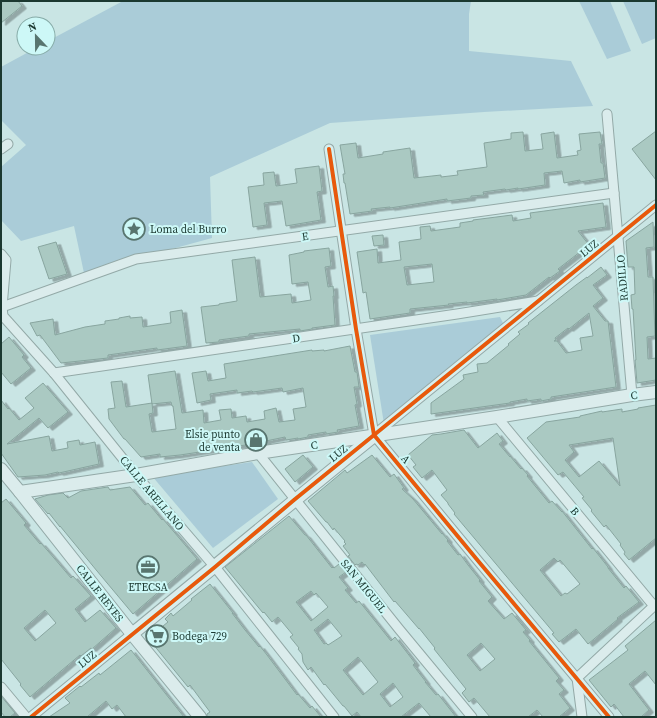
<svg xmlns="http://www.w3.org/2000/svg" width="657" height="718" font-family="'Source Serif 4',serif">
<defs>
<filter id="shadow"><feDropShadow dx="4.5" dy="2.5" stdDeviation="0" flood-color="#0004"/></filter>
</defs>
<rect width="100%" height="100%" fill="#c9e5e4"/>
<g fill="#aaccd8">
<path d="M123 1H471L469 14V51L571 61 593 106 484 112 330 123 210 177 212 238 84 273 74 226 21 241 1 220V167L26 145 1 120V67L36 48H48V41Z"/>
<path d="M579 1H610L631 51 607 59Z"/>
<path d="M623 1H656V38L642 44Z"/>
<path d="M500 317 503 323 501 330 384 424 370 335Z"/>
<path d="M252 462 278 499 213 548 152 476Z"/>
</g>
<g fill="#aac9c2" stroke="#88a59f" fill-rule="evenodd" filter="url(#shadow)">
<path d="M1 1H18L22 6 1 23Z"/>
<path d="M656 131V180L632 149Z"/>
<path d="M523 132 525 151 543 149 541 134 554 132 557 158 578 155 577 151 581 150 579 134 600 132 602 144H599L601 163H603L605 178 580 182V180L564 183 562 171 544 173 545 185 518 189V188L506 190 505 189 483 192 484 195 471 196V198L447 201V199L390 208V207L371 209 372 211 350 214 345 183H344L343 174H345L340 145 356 143 358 158 383 154V152L410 148 414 178 441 175V177L458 175 457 171 487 167 484 143 511 139V133Z"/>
<path d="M319 166 322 191 317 192 321 220 286 226 282 201 264 203 267 225 253 227 248 187 264 185 263 173 274 172 276 186 297 183 295 169Z"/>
<path d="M603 203 606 227 578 231 589 245 558 269 560 271 550 278 549 277 526 295 497 300V299L467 303V302L448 304 449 305 410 309V313L370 319 366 292 363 293 357 252 377 249 378 263 401 260 399 242 421 239 420 227 430 226 431 231 460 227V223L473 221V220L512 215 513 221 531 218 530 213ZM432 264 434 282 407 285 404 267Z"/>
<path d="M653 222 654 247 646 248 648 277H653L654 308 655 336 647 337 648 359 656 358V380L637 383 635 360H636L633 309H632L631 295 635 294 634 267H628L626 241Z"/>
<path d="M383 235 384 245 374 246 372 236Z"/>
<path d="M56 242 67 274 49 279 38 247Z"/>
<path d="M329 248 331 266 325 267 328 287 333 286 334 296H333L335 325 312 328V329L300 331V329L249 334V336L219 340V342L206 343 201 307 219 305V304L237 301 232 260 255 257 260 297 291 294 292 303 311 300 308 282 292 284 289 255 304 252V251Z"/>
<path d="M601 267 607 275 593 285 603 298 593 306 605 321H608L616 387 551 397V399L541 401V399L527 401V399L510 402V403L431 414V403L464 379 463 375 478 372 477 364 487 363 509 345 508 344 520 334 518 332 529 324 528 323 576 285 587 277V278ZM589 313 593 336 580 338 582 350 566 353 557 341H554L556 340 555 338 568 328 569 329Z"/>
<path d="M182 310 187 346 157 350V348L108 355V358L61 363 40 335 37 336 30 323 53 319 55 335 85 327 105 324V321L119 319V318L130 316V318L142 317 143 327 171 323 170 312Z"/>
<path d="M9 337 24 355 22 357 31 368 11 384 1 372V344Z"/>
<path d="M350 346 355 372H357L359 387H354L357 404 355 405 359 426 337 430 338 432 326 434V432L308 435V437L298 439V438L286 440 285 437 266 441 267 442 252 444 180 455 160 457V454L141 457 125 439H124L109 419 108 409 115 408 111 382 122 381 126 407 152 403 153 413 149 414 152 432 176 429 173 406H172L171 402 152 404 148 375 175 371 182 413 203 410 204 423 221 420 219 410 231 409 232 418 246 416 247 422 265 419 264 411 276 408 279 422 295 420 293 409 306 407 303 388 283 392 282 388 253 392 252 391 237 393V390L210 394 211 400 197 403 192 373 206 371 208 381 226 378 224 364 312 350V351L324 350V351Z"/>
<path d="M43 383 68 412 48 428 39 418 7 444 49 436 52 451 68 448 67 442 79 440 80 445 95 442 99 464 59 473 58 472 45 475 18 477 1 453V400L8 409 9 408 19 420 34 408 25 398Z"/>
<path d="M656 405V538L629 560 624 554 625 552 620 545 621 544 606 525 604 527 591 511 592 510 582 498 584 497 563 472 558 475 527 438 546 422 580 417V416L602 411V412L622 409V412L638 409V408ZM613 438 620 486 599 461 579 477 565 460 574 452 569 445Z"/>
<path d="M464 430 478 448 497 433 503 441 499 444 510 457V456L521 469 522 468 528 475 527 476 549 503 552 501 562 512V511L592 549 593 548 608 567V568L624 588 626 586 639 602 617 618 618 619 588 644 576 629 559 642 552 634 554 633 454 514 455 513 448 504V503L441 495 447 490 432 470 422 478 413 467 416 465 408 455 432 435 441 434ZM554 558 558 562 560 560 580 584 567 594 565 593 561 596 540 570Z"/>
<path d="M303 455 313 467 295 482 285 469Z"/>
<path d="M372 455 390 477 394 474 404 488 402 489 413 499 442 534V533L448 540 447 541 458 555 460 554 468 565 480 580 479 581 492 597 488 601 504 619 512 613 526 630 523 632 530 640 529 641 559 678 556 681 564 690 559 694 570 708 559 717H543L537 710 528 717H490L474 698 469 702 462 693 466 689 434 649 435 648 419 628V629L395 601 394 602 365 564 364 565 362 562 358 565 356 564 355 565 348 556 350 555 343 546 346 544 344 542 345 541 334 528 333 530 327 522H326L308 501 345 470 347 473ZM481 643 495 659 480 671 467 655Z"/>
<path d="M108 487 110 490 130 487 145 505 148 503 162 520 163 519 197 559 133 614 97 571 60 526V527L49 513 48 514 35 499 48 495 63 493 68 498 81 491Z"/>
<path d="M6 499 26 523 24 525 40 544 41 543 54 558 71 578 73 576 91 596 75 609 85 622 100 610 116 628 92 649 91 648 81 656 80 655 30 697 20 685 21 684 1 659V503ZM45 610 56 623 35 641 24 628Z"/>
<path d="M289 516 305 535H306L332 568 333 567 334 568 339 564 346 572 339 577 348 588 345 590 356 603 359 601 391 641 395 637 415 663 413 665 426 682H425L436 695 438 694 456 717H431L419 703 401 717H361L357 712 352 716 344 706H343L325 684 324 685 311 667 308 670 303 662 302 654 298 649 299 648 290 637 293 635 278 617 272 622 264 612 263 613 225 567ZM311 591 314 595 316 593 328 607 311 621 296 602ZM328 619 342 636 328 645 326 643 324 644 314 630ZM358 657 378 682 363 695 343 670ZM393 683 403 697 390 707 380 694Z"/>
<path d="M210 584 233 613H232L245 630 259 647 260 646 267 655 297 695 298 694 310 708 312 706 321 717H207V714L210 712 204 704 190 685 188 687 148 638 168 622 165 619 171 613 173 616 192 600 191 599Z"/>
<path d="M656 620V685L645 671 629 684 649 710 641 717H624L614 704 611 707 589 680 628 650 625 646Z"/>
<path d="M131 650 184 717H126L117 705 112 709 106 701 87 717H49L70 703 65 698 80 686 81 687 99 673 100 675Z"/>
<path d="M1 696 15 713 10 717H5L1 712Z"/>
</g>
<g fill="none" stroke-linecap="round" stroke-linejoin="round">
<g stroke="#93a9a7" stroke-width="11">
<g id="minor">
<path d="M607 114 632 395"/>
<path d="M1 149 8 144"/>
<path d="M329 149 356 329 374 435 479 562 609 717"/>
<path d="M1 254 6 260 2 307 3 316 54 373 136 475 215 567 334 717"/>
<path d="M2 307 136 259 614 193"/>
<path d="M54 373 457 314 538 301"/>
<path d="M497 417 654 606"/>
<path d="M374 435 656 205"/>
<path d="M258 453 399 629 472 717"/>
<path d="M1 687 26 717"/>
<path d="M31 717 132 634"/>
<path d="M582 717 577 678 656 604"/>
</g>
</g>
<g stroke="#93a9a7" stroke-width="14">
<g id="tertiary">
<path d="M1 469 20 492 132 634 200 717"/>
<path d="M20 492 136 475 258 453 497 417 632 395 656 392"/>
<path d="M132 634C213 568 293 501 374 436"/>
</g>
</g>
<use href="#minor" stroke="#dbecec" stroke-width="9"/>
<use href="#tertiary" stroke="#dbecec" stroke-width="12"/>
<g stroke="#cdf8f7" stroke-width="6">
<g id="cycleway">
<path d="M329 149 356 329 374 435 479 562 609 717"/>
<path d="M31 717 215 567 294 500 374 435 656 205"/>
</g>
</g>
<use href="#cycleway" stroke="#e8590c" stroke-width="4"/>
</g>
<defs>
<g id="sight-ring" transform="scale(1.15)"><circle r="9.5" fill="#cdf8f7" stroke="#58756f" stroke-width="1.5"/><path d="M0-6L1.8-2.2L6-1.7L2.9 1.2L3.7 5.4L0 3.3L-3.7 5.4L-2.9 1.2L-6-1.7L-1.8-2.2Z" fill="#58756f"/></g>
<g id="shop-ring" transform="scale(1.15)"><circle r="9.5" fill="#cdf8f7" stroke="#58756f" stroke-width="1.5"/><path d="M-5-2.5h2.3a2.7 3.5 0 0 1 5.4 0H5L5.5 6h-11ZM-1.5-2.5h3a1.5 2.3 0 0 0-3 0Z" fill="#58756f"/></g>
<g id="office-ring" transform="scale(1.15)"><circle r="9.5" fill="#cdf8f7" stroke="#58756f" stroke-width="1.5"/><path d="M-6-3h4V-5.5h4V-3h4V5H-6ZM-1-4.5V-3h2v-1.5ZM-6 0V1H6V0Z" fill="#58756f"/></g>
<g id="supermarket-ring" transform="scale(1.15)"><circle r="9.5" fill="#cdf8f7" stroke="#58756f" stroke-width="1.5"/><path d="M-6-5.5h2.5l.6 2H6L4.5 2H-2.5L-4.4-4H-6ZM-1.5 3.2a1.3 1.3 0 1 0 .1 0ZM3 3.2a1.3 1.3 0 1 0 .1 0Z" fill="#58756f"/></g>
</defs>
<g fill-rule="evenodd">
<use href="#sight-ring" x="134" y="229"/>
<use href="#shop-ring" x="256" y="440"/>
<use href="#office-ring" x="148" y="567"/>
<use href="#supermarket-ring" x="157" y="636"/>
</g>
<g text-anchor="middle" stroke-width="4" stroke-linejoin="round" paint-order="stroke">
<g font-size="11" fill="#1b3830" stroke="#cdf8f7" text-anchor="start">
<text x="150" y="233">Loma del Burro</text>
<text x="240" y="438" text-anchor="end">Elsie punto<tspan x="240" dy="13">de venta</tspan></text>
<text x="148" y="591" text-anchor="middle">ETECSA</text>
<text x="172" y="640">Bodega 729</text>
</g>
<g font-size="11" fill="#1b3830" stroke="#cdf8f7">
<text transform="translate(305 236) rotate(-8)" y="4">E</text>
<text transform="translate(589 248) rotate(-39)" y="4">LUZ</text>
<text transform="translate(622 278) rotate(-95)" y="4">RADILLO</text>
<text transform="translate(296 338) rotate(-8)" y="4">D</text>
<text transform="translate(634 395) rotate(-7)" y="4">C</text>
<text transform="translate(314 445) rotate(-9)" y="4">C</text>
<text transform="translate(338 453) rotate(-39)" y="4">LUZ</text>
<text transform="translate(406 459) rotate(50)" y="4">A</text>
<text transform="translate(152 493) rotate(50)" y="4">CALLE ARELLANO</text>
<text transform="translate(575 511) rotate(50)" y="4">B</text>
<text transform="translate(364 586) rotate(51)" y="4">SAN MIGUEL</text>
<text transform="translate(100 593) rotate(52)" y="4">CALLE REYES</text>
<text transform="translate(87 659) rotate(-39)" y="4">LUZ</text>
</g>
</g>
<rect width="657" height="718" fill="none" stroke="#1b3830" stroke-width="4"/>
<g transform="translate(36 36) rotate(338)"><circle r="19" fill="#cdf8f7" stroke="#86aba7"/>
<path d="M0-3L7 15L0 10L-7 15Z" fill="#58756f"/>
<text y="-6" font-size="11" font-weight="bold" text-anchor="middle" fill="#1b3830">N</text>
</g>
</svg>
